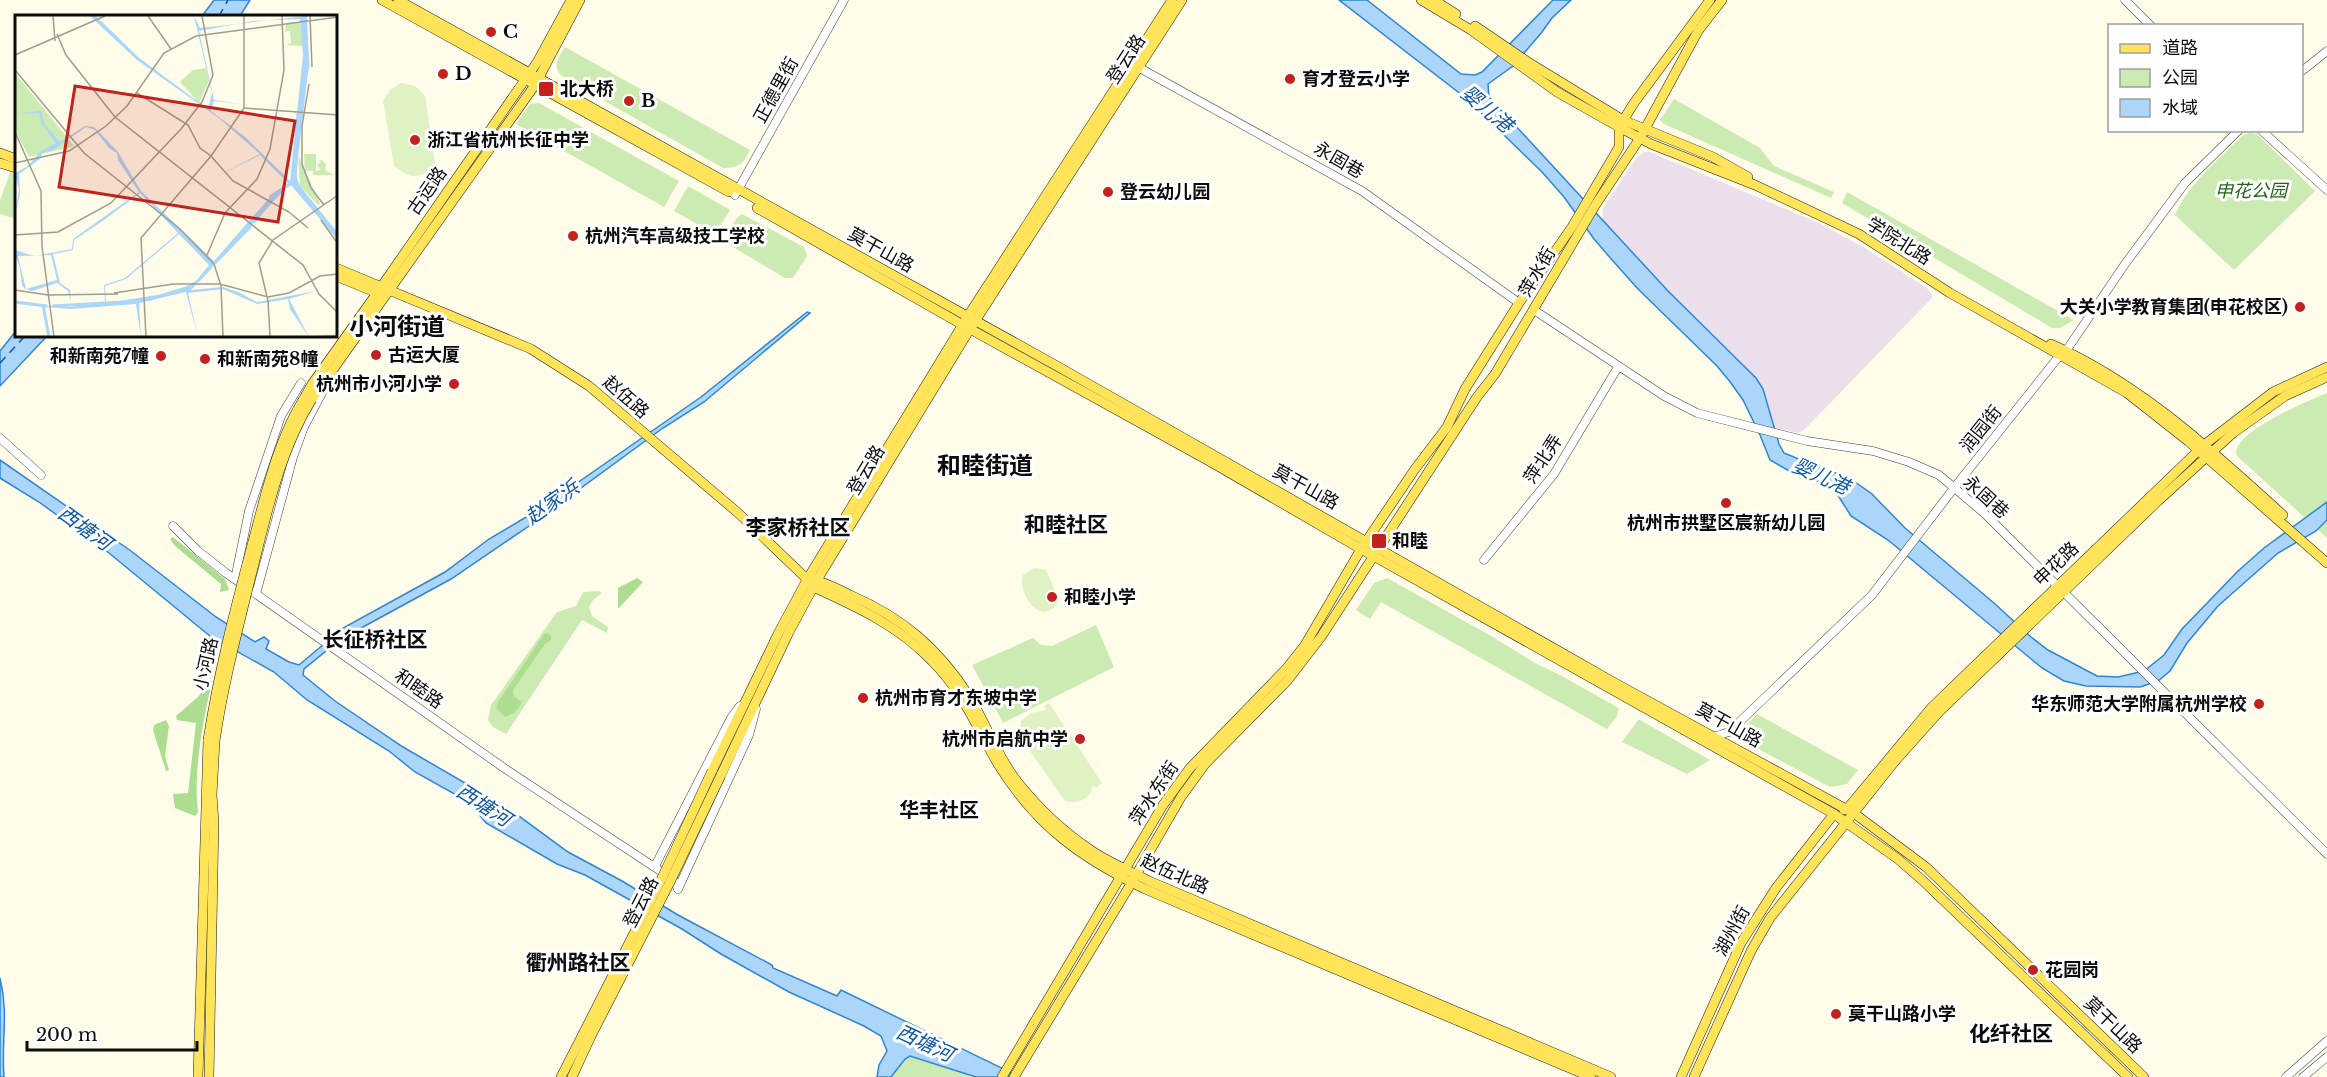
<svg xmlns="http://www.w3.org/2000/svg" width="2327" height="1077" font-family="'Libre Baskerville','Noto Sans SC',serif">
<rect width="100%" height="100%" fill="#fffdea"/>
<path fill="#ebdfeb" d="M1645 152H1650L1819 223 1865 248 1927 288 1932 294V298L1803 431 1798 433 1768 426 1602 226 1603 208 1637 157Z"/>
<g fill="#cbebb2">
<path d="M565 47 750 150C744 164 738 168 723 168L569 81C551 69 555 63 565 47Z"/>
<path d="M1674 99 1760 148 1774 166 1834 192 1831 198 1664 124 1660 120Z"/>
<path d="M539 103 679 181 664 207 516 124 530 104Z"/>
<path d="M2250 133 2257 134 2315 191 2234 270 2175 215C2189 183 2219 159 2243 135Z"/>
<path d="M10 173 16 174V219L0 214V200Z"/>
<path d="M688 186 730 210 715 234 707 233 708 230 674 211Z"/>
<path d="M1847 192 2074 320 2060 328H2052L1842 203Z"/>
<path d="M742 214 804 247 807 256 793 278H785L728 244C725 235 734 219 742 214Z"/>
<path d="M2327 393V538L2237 456C2227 434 2310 400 2327 393Z"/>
<path d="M1387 578 1493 637 1535 663 1560 675 1615 706 1619 709 1617 716 1607 729 1381 602 1370 619 1356 610 1374 583Z"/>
<path d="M599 591 602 593 593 600 589 607 592 616 608 627 607 633 582 620 506 734 493 727 488 720 491 705 557 612 576 606 583 592Z"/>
<path d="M1096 625 1114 667 1003 723 972 665 1033 638 1041 645 1052 646Z"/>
<path d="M1757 714 1858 770 1847 784 1830 787 1743 741 1740 736V732Z"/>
<path d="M1638 720H1640L1710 760 1687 774 1622 742Z"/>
<path d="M910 1056 968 1074 969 1077H891L905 1058Z"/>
</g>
<g fill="#addd90">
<path d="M173 537 225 579 229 590 220 592 221 584 175 546 170 539Z"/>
<path d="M637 578 643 582 618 609V588Z"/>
<path d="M548 633 551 635V640L545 644 513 690 514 696 522 702C518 711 513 714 505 717L496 708 498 702 544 634Z"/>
<path d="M207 681H212C203 721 193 772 198 812L195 816 175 808 173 794 188 793 196 723 177 720 176 716 199 696Z"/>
<path d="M166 720 169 726 165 756 169 770 166 771 153 730 154 725Z"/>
</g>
<g fill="#def2c4">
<path d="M401 83 415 86 425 96 435 163C420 181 411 179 394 166L383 101 390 90Z"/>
<path d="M1034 568 1046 570 1059 600C1042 632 1016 591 1023 575Z"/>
<path d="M1049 703 1102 783 1096 788 1093 785C1092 798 1078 805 1065 801L1020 737 1021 721 1031 713 1046 710 1044 706Z"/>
</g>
<g fill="#abd6fa" stroke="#2e85d5" stroke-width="1.5">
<path d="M214 0H250L240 16H202Z"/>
<path d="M1339 0H1367L1461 74 1475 75 1482 72 1553 0H1571L1552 18 1542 32 1513 66 1488 84 1489 97 1668 291 1756 378 1763 389 1779 444 1784 453 1818 467 1848 477 1872 494 1905 528 1994 603 2031 637 2048 650 2097 676 2118 677 2144 671 2164 655 2182 629 2238 571 2264 548 2327 502V520L2316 531 2278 553 2218 606 2187 643 2170 671 2158 681 2140 687 2086 686 2064 681 2042 668 1888 540 1851 516 1832 486 1793 473 1770 460 1760 435 1743 400 1731 383 1717 366 1638 289 1613 261 1594 239 1564 197 1542 172 1467 99Z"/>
<path d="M807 312 810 313 704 402 663 428 529 526 451 579 341 639 304 669 303 675 335 701 403 747 508 808 568 852 622 881 678 915 772 965 773 968 837 996 841 990 1020 1077H976L910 1056 905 1059 891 1077H877L879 1065 887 1051 881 1036 864 1026 789 992 721 954 682 929 585 875 557 864 486 823 469 802 415 772 389 751 307 700 274 672 211 637 109 553 39 502 0 478V460L131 551 216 617 255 642 264 637 269 641 266 649 289 662 299 665 343 628 445 572 489 539 538 510 701 397Z"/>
<path d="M16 331V336H47L0 386V351Z"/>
<path d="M0 978C9 1015 1 1041 4 1077H0Z"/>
</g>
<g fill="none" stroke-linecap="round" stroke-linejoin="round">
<g stroke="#0f57a4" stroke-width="1.5" stroke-dasharray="8 6" stroke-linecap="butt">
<path d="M219 16 228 0"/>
<path d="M0 363 25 336"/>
</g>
<g stroke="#3f3f3f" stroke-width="9">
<g id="minor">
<path d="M2125 0 2151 26"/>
<path d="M1136 66 1362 191 1519 303"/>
<path d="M2302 71 2327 51"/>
<path d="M2261 130 2327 190"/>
<path d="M735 195 844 0"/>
<path d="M1534 310 1664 396 1697 413 1807 441 1873 451 1909 462 1939 475 1984 513 2327 854"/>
<path d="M0 438 41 475"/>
<path d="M173 526 198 551 226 573 507 770 665 874 674 880 678 889"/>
<path d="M1484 560 1554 474 1618 367"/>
<path d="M235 579 249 511 281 416 301 383"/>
<path d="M256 594 293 457 304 427 322 393 323 385"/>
<path d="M1716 736 1729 732 1872 595 1954 488 2060 355 2066 351 2125 264 2185 183 2239 130"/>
<path d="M655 866 731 718 740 706"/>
<path d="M678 889 749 735 756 709"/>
<path d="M2286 1077 2327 1041"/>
<path d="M2303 1077 2327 1057"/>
</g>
</g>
<g stroke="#1d1d1d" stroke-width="10">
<g id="major">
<path d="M382 0 729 192"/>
<path d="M398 0 1057 366 1615 683 1855 814 1926 867 2144 1077"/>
<path d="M1421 0 1471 30 1557 92 1619 127 1651 144 1755 185 1859 234 1950 293 2127 393 2188 441 2327 563"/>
<path d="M1434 0 1456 14"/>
<path d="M1475 26 1528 62 1623 120 1713 157 1748 177"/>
<path d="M0 153 16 159"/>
<path d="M0 163 16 168"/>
<path d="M757 208 970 329 1211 462 1361 549 1834 814 1898 859 1921 879 2128 1077"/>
<path d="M336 268 531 349 589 386 737 512 810 582"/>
<path d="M336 276 377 293 383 292"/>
<path d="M2051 344C2141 384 2211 450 2283 515"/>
<path d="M306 395 312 384 377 293 538 61 571 0"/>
<path d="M312 399 535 85 580 0"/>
<path d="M808 578C822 581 836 588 850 595 903 618 938 648 969 696 986 723 996 754 1016 780 1037 807 1064 832 1092 851 1110 863 1130 871 1149 881L1611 1077"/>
<path d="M813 587C857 607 899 626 932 661 964 693 976 727 998 764 1036 826 1081 858 1145 889L1591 1077"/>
<path d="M712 771 779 632 808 578 968 316 1172 0"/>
<path d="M721 775 789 632 817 580 970 329 1182 0"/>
<path d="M1844 810 1847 809 1932 707 2204 445 2273 392 2327 367"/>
<path d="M198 1077 208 740"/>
<path d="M209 1077 214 822 212 795 215 741"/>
<path d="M561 1077 583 1034"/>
<path d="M572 1077 591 1036"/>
<path d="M1002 1077 1163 805 1190 768 1286 669 1305 645 1361 549 1415 469 1447 427 1465 389 1519 303 1572 227 1619 147V127L1634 103 1710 0"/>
<path d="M1014 1077 1132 882 1181 797 1205 764 1287 681 1321 637 1477 397 1495 374 1596 204 1640 138 1698 31 1722 0"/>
<path d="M1681 1077 1741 943 1776 888 1834 814"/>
<path d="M1694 1077 1751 951 1770 918 1896 760 1939 712 2158 501 2233 433 2285 396 2327 377"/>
</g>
</g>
<use href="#minor" stroke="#fff" stroke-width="8"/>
<use href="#major" stroke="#ffe45a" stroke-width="9"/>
<g stroke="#1d1d1d" stroke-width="10" stroke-linecap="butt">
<g id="major-bridge">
<path d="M208 740C218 674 235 609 252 545 266 493 277 441 306 395"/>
<path d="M215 741C223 686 237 633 250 580 266 518 278 454 312 399"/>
<path d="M583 1034 662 878 712 771"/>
<path d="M591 1036 669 884 721 775"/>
</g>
</g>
<use href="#major-bridge" stroke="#ffe45a" stroke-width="9"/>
</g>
<g fill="#c3221c" stroke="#fff" stroke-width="2">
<circle cx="491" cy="32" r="6"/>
<circle cx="443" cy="74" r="6"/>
<circle cx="1290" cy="79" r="6"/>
<rect x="538" y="81" width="16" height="16" rx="3"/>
<circle cx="629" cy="101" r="6"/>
<circle cx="415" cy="140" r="6"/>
<circle cx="1108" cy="192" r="6"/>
<circle cx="573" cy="236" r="6"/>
<circle cx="2300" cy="307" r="6"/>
<circle cx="376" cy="355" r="6"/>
<circle cx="161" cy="356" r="6"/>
<circle cx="205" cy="359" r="6"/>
<circle cx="454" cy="384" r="6"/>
<circle cx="1726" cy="503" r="6"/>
<rect x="1371" y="533" width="16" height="16" rx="3"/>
<circle cx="1052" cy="597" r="6"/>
<circle cx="863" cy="698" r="6"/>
<circle cx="2259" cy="704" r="6"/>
<circle cx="1080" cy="739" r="6"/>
<circle cx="2033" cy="970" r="6"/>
<circle cx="1836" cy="1014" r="6"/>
</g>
<g text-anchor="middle" stroke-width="6" stroke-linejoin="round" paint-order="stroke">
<g font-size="18" font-weight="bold" fill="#0c0c0c" stroke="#fff" text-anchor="start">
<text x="503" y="38">C</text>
<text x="455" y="80">D</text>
<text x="1302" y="85">育才登云小学</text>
<text x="560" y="95">北大桥</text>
<text x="641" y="107">B</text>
<text x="427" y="146">浙江省杭州长征中学</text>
<text x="1120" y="198">登云幼儿园</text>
<text x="585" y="242">杭州汽车高级技工学校</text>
<text x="2288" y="313" text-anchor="end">大关小学教育集团(申花校区)</text>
<text x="388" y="361">古运大厦</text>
<text x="149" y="362" text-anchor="end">和新南苑7幢</text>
<text x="217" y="365">和新南苑8幢</text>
<text x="442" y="390" text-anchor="end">杭州市小河小学</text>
<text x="1726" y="529" text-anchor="middle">杭州市拱墅区宸新幼儿园</text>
<text x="1392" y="547">和睦</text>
<text x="1064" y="603">和睦小学</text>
<text x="875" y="704">杭州市育才东坡中学</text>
<text x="2247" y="710" text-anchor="end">华东师范大学附属杭州学校</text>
<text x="1068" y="745" text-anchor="end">杭州市启航中学</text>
<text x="2045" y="976">花园岗</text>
<text x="1848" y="1020">莫干山路小学</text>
</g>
<g font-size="18" fill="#0c0c0c" stroke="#fff">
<text transform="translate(1126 59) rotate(-57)" y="6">登云路</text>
<text transform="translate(776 90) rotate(-61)" y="6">正德里街</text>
<text transform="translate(1339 160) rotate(30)" y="6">永固巷</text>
<text transform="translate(427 191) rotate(-55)" y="6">古运路</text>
<text transform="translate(1899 241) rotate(32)" y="6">学院北路</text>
<text transform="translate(881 250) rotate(29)" y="6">莫干山路</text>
<text transform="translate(1537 272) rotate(-60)" y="6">萍水街</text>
<text transform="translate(626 397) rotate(41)" y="6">赵伍路</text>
<text transform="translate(1981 429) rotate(-51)" y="6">润园街</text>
<text transform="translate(1543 459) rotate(-57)" y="6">萍北弄</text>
<text transform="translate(866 470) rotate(-59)" y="6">登云路</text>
<text transform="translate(1306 487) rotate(29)" y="6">莫干山路</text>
<text transform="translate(1986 497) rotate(42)" y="6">永固巷</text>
<text transform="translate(2056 564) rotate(-44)" y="6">申花路</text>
<text transform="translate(206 664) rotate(-77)" y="6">小河路</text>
<text transform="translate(419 689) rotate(35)" y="6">和睦路</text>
<text transform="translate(1729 725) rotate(29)" y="6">莫干山路</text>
<text transform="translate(1154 793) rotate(-56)" y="6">萍水东街</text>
<text transform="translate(1175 874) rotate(24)" y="6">赵伍北路</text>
<text transform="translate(641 902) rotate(-63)" y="6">登云路</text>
<text transform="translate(1732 931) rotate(-61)" y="6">湖州街</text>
<text transform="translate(2113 1025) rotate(44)" y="6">莫干山路</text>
</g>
<g font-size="18" font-style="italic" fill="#236619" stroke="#fff">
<text x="2251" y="197">申花公园</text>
</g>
<g font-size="20" font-style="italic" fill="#0f57a4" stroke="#fff">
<text transform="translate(1487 109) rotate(40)" y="7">婴儿港</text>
<text transform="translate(1821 476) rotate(24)" y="7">婴儿港</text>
<text transform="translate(552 502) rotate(-35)" y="7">赵家浜</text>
<text transform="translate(85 528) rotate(36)" y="7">西塘河</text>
<text transform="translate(484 805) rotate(33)" y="7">西塘河</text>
<text transform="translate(925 1043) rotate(25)" y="7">西塘河</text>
</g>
<g font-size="20" font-weight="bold" fill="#0c0c0c" stroke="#fff">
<text x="939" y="817">华丰社区</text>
</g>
<g font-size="21" font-weight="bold" fill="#0c0c0c" stroke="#fff">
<text x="1066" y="532">和睦社区</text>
<text x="798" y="535">李家桥社区</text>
<text x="375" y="647">长征桥社区</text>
<text x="578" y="970">衢州路社区</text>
<text x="2011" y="1041">化纤社区</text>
</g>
<g font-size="24" font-weight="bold" fill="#0c0c0c" stroke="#fff">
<text x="397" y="335">小河街道</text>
<text x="985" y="474">和睦街道</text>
</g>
</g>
<g transform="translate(15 15)">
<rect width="322" height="322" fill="#fffdea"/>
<path d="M285 8 288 31 271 30 276 28 275 16 270 17 271 9ZM191 53 194 66 184 88 165 67 178 55ZM0 58 37 104 59 131 14 142 0 115ZM289 139H301V156L306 155 302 150 306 147 302 146 307 145 311 149 310 155 319 160H298V156H290ZM283 140 305 188 303 190 285 171Z" fill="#cbebb2"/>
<path d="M75 1H81L123 42 193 94 197 78 179 1 185 13 292 1 294 48 281 160 285 171 322 217V224L275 169 176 275 208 272 223 277 242 287 301 276 274 284 294 322 275 294 273 284 242 289 208 274 173 278 183 322 171 277 124 288 126 322 121 289 55 294 0 289 54 292 90 288 89 270 110 263 163 218 125 178 89 205 59 225 58 235 38 239 45 268 55 275 56 287 53 276 42 268 17 276 10 274 7 270 5 253 0 240V235L19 241 57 234 58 224 124 177 103 145 102 138 94 133 80 115 71 112 38 135 27 138 25 144 4 159 5 179 0 200 4 175 0 158 13 151 25 137 41 128 27 109 24 98 0 99 26 96 30 110 45 127 70 111 79 112 103 137 126 176 199 246 256 181 273 168 245 140 192 166 245 139 205 104 122 45ZM285 4 288 40 275 166 230 122 196 96 199 86 227 89 199 85 184 16 237 6ZM164 219 194 250 181 266 161 277 91 288 90 271 111 264ZM36 240 42 265 11 274 3 241Z" fill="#abd6fa" fill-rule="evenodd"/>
<path fill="none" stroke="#abd6fa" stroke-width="3" d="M284 94 293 50 289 7M280 168 283 98M255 186 256 181 277 168 300 192M303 196 323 221M239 207 253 189M200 248 236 211M183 266 196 252M132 285 178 271M0 287 32 291M28 290 34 322M37 291 127 286"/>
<path fill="none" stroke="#9e9d91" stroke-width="1.5" d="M38 1 40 26M133 1 156 34M229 1V93M295 1 297 52M42 19 51 40 100 102 288 250 304 279 323 298M0 40 90 1M0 55 69 138 165 214 199 249 206 271 208 322M294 69 287 111V149L296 173 309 190M122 78 173 110 185 133 196 141M0 117 26 176 27 231 39 322M195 140 218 166 274 197 293 213M0 148 54 136 91 111 112 91 149 38 181 21 323 2M306 205 323 229M0 220 43 217 96 188 166 114 187 87 198 60 187 1M192 240 210 198 242 164 255 134 269 55 267 1M0 275 33 280 103 279M99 278 158 269H205L253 282 274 278 305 261 323 259M131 322 126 223 196 141 229 93 323 100M255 322 253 286 244 248 258 225 323 180M291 322 322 321"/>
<path fill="#c3221c" fill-opacity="0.15" stroke="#c3221c" stroke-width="3" d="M60 71 280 106 263 207 44 172Z"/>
<rect width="322" height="322" fill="none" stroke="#0c0c0c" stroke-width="3"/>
</g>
<rect x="2108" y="24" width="195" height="108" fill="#ffffff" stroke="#9e9e9e" stroke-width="1.5"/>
<rect x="2120" y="44" width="30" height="9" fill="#ffe45a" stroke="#9e9e9e" stroke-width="1.5"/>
<text x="2162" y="54" font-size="18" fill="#0c0c0c">道路</text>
<rect x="2120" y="69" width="30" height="18" fill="#cbebb2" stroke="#9e9e9e" stroke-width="1.5"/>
<text x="2162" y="84" font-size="18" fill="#0c0c0c">公园</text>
<rect x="2120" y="99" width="30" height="18" fill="#abd6fa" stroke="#9e9e9e" stroke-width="1.5"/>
<text x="2162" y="114" font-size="18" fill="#0c0c0c">水域</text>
<path d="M27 1041v9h170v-9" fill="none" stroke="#0c0c0c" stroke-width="3"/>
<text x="36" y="1041" font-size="18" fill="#0c0c0c" stroke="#ffffff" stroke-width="4.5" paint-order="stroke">200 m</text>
</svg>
